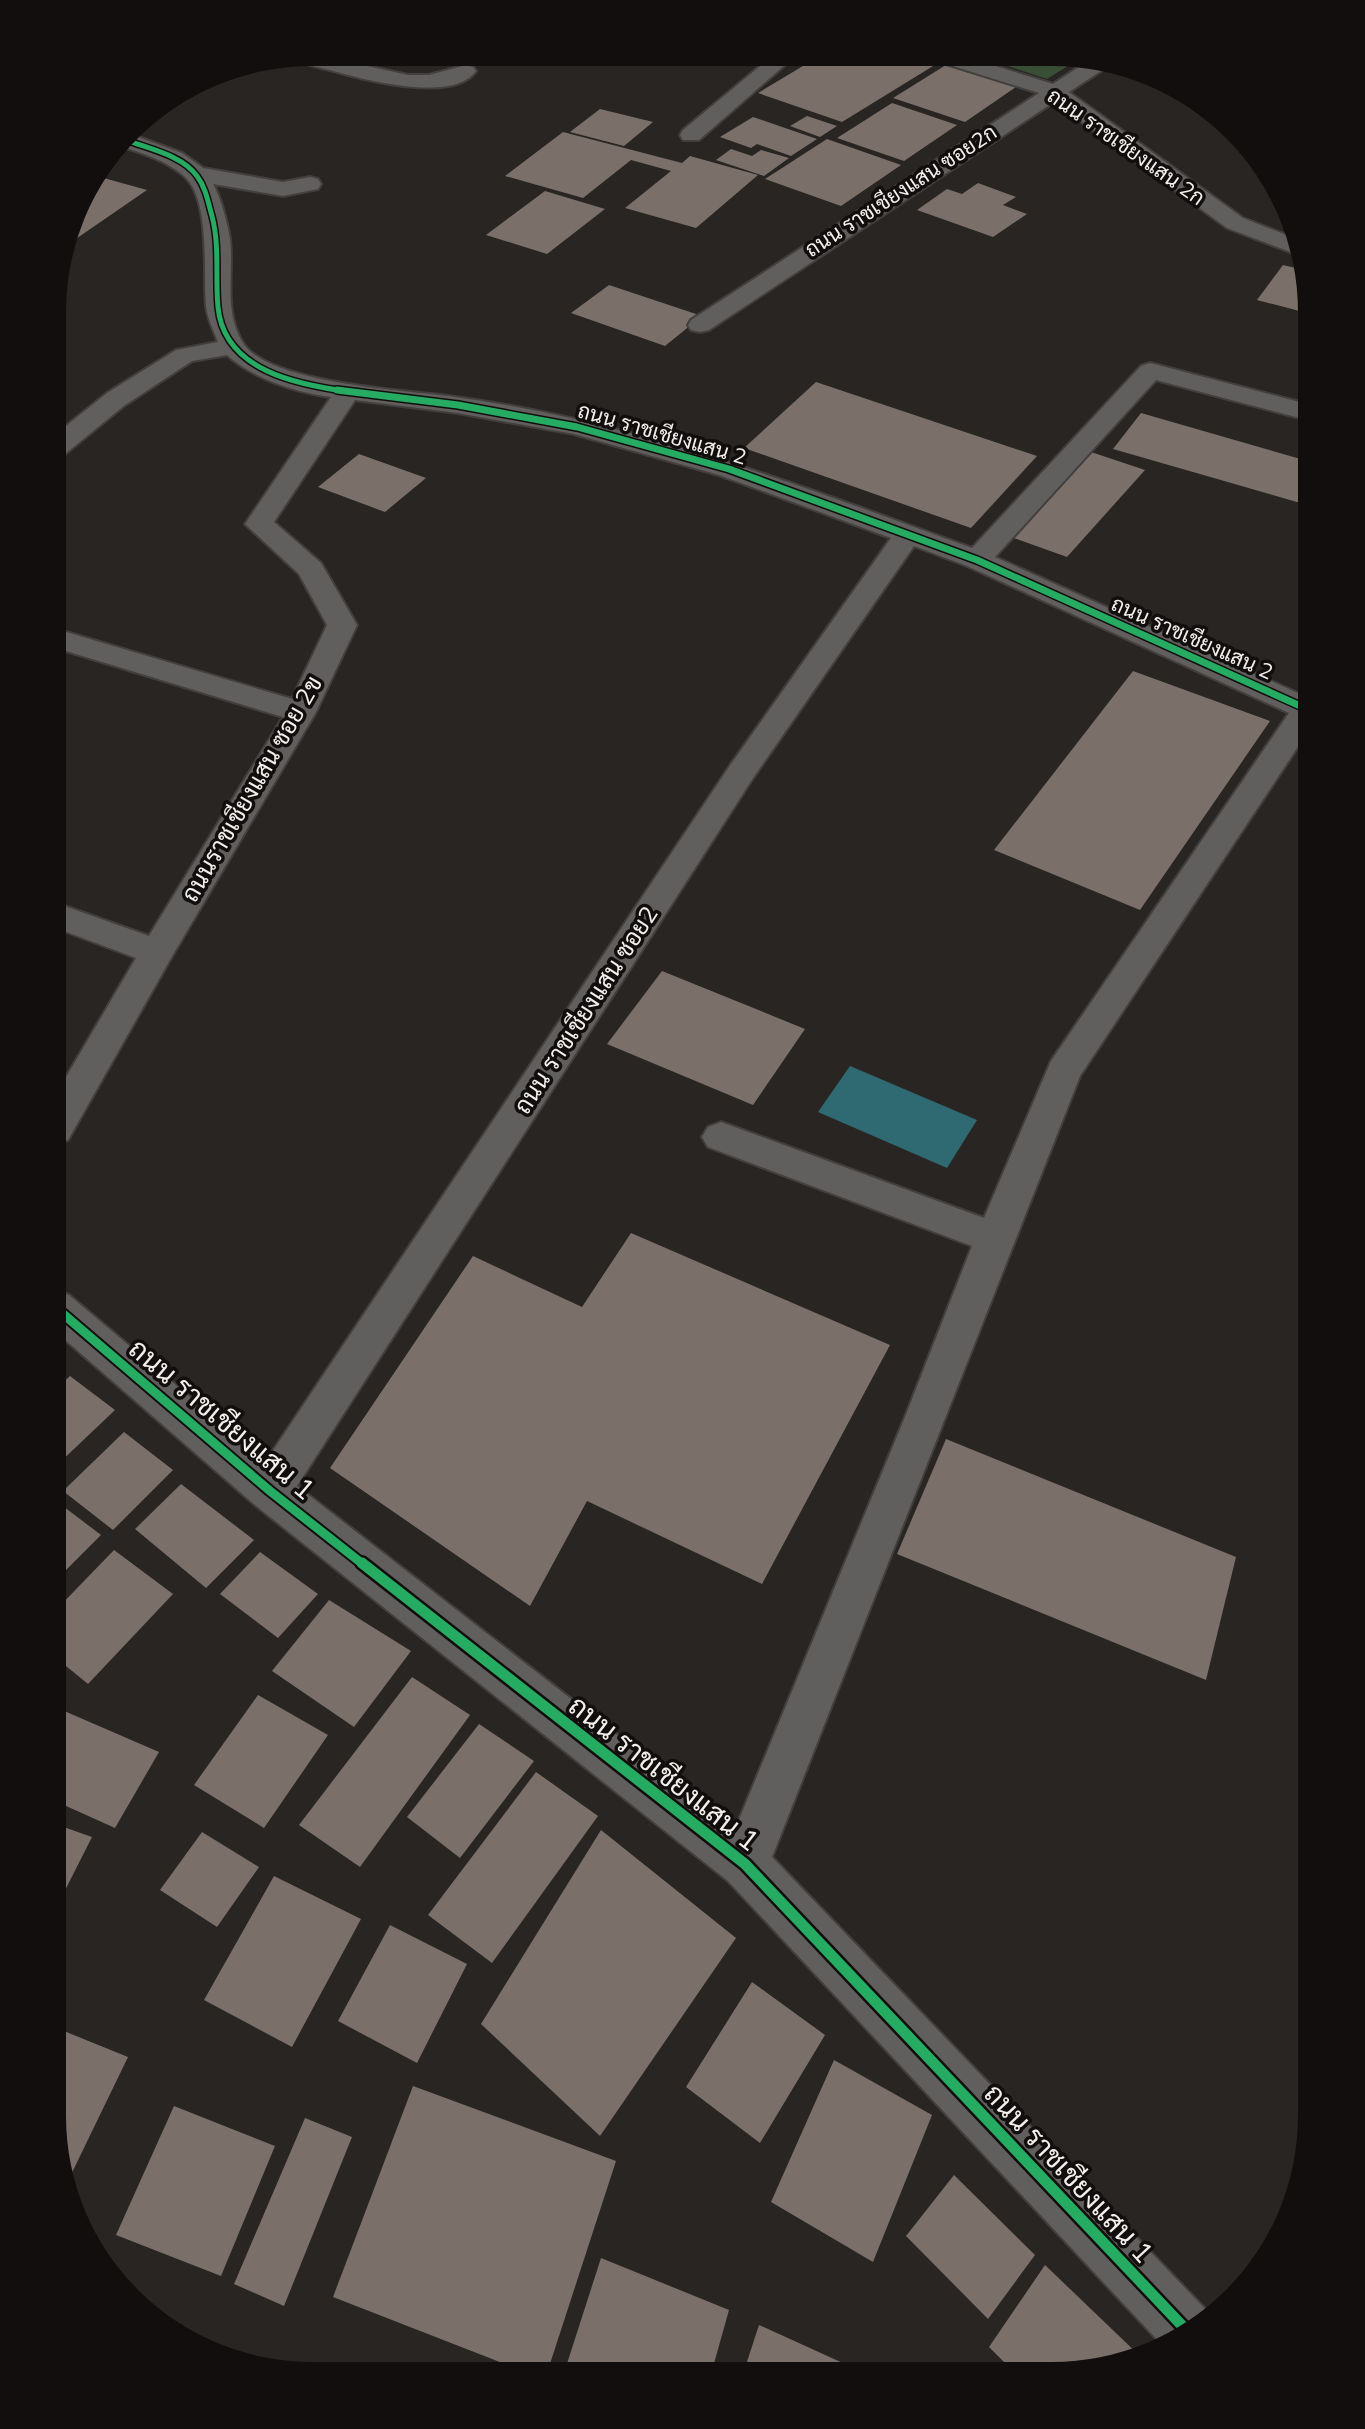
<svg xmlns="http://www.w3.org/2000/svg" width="1365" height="2429" font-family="Mulish,Sarabun,sans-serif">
<rect width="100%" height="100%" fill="#282523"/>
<path fill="#384e35" d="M983 58 1079 59 1047 79Z"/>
<path fill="#2f6a72" d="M850 1066 977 1120 947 1168 818 1112Z"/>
<g fill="#7a7069">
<path d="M818 57H830L855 66 868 58H922L938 63 842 122 758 93Z"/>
<path d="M946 65 1016 87 965 122 893 98Z"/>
<path d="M892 103 957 125 904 161 837 138Z"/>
<path d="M600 109 653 122 624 146 570 132Z"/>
<path d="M807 116 837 126 820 137 790 126Z"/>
<path d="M753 117 817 139 791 156 757 144 751 148 720 137Z"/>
<path d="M563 132 682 163 690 156 758 175 696 228 625 208 671 171 631 160 583 198 505 176Z"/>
<path d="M827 139 901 165 841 206 765 179Z"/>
<path d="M731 149 752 156 761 150 789 158 764 176 716 160Z"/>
<path d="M100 177 147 190 67 245 81 198Z"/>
<path d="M978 183 1016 197 1003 205 1027 214 993 237 917 210 947 189 962 194Z"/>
<path d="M545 191 605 209 547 254 486 235Z"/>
<path d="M1283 265 1304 270 1311 314 1257 300Z"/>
<path d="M609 285 702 316 665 346 571 313Z"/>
<path d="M816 382 1037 456 971 528 744 448Z"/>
<path d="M1141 413 1311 462V506L1113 449Z"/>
<path d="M1091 452 1145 470 1067 557 1011 537Z"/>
<path d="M359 454 426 478 385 512 318 487Z"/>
<path d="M1133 671 1270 721 1140 910 994 850Z"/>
<path d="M662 971 805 1029 753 1105 607 1044Z"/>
<path d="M631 1233 890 1345 762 1584 587 1501 530 1606 330 1468 473 1256 582 1307Z"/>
<path d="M70 1376 115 1410 55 1467V1390Z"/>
<path d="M124 1432 173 1470 113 1530 63 1491Z"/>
<path d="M946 1439 1236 1557 1206 1680 897 1554Z"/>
<path d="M181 1484 254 1540 206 1588 135 1529Z"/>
<path d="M55 1500 101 1535 55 1581Z"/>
<path d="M114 1550 173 1594 88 1684 55 1657V1611Z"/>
<path d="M260 1552 318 1594 278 1638 220 1594Z"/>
<path d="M329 1600 411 1651 354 1727 272 1671Z"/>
<path d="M412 1677 470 1715 360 1867 299 1825Z"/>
<path d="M258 1695 328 1735 264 1828 194 1785Z"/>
<path d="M55 1707 159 1752 115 1828 55 1801Z"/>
<path d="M479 1724 534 1761 460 1858 407 1817Z"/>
<path d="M536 1772 598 1816 492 1963 428 1915Z"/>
<path d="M55 1824 92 1837 54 1912Z"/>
<path d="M601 1830 736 1938 600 2136 481 2024Z"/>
<path d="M202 1832 259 1867 217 1927 160 1890Z"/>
<path d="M274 1876 361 1919 292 2047 204 2000Z"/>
<path d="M390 1925 467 1964 417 2063 338 2021Z"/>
<path d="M752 1982 825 2035 760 2143 686 2087Z"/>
<path d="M54 2027 128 2057 66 2185 54 2116Z"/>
<path d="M834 2060 932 2115 873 2262 771 2202Z"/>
<path d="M413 2086 616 2161 547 2373H528L333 2297Z"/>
<path d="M174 2106 275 2146 221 2276 116 2235Z"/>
<path d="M305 2118 352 2137 284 2306 234 2284Z"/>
<path d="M954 2175 1035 2255 988 2319 906 2236Z"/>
<path d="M601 2258 729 2310 711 2374 564 2373Z"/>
<path d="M1045 2265 1142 2358 1052 2375H1017L989 2347Z"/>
<path d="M759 2325 867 2374H743Z"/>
</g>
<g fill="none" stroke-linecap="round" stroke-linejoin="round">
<g stroke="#423f3e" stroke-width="4">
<g id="minor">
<path d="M313 54 408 75H429L466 65 473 67 476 71C453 104 361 79 330 70 318 67 303 65 294 58Z"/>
<path d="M771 57H794L699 140H683L680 135 683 130Z"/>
<path d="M937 58H970L1053 84 1091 59 1113 63 1069 92 1243 218 1299 240 1301 256 1227 228 1054 102 709 330 700 332 691 330 688 325 691 320 1039 93 940 62Z"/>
<path d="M130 134 182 153 203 168 283 182 310 177 318 179 321 184 318 189 283 196 213 184C221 198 227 222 230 239 234 274 223 311 243 343 269 384 407 390 455 397 634 421 803 487 972 548L1141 366 1150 363 1311 405V421L1156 380 995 557 1311 699V727L1080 1076 772 1857 1210 2314 1211 2317 1196 2331 1164 2347 728 1881 255 1505 55 1331V1290L69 1295 266 1461 731 764 891 538 719 475 574 434 458 413 355 400 274 522 321 563 357 625 316 712 171 958 68 1140 55 1144V1096L136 958 56 928V903L149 936 283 717 56 648V629L292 699 327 625 299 574 245 524 331 397C295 392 254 379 227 355L192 361 125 405 65 454 56 456V434L107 393 176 350 218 342C214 331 207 318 206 306 203 274 211 199 184 176 166 160 143 154 121 146ZM914 546 967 566 1289 713 1051 1061 984 1218 721 1122 708 1127 702 1137 708 1147 972 1246 905 1417 736 1827 297 1486 753 778Z"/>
</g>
</g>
<use href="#minor" fill="#615f5d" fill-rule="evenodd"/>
<g stroke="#110e0d" stroke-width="8">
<path id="cycleway-far3" d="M126 140C149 149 182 155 197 176 206 188 208 202 212 216 220 247 215 276 218 307 224 371 298 385 351 392"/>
</g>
<g stroke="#110e0d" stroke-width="10">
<path id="cycleway-far2" d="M337 390 458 405 577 427 729 469 977 560 1307 709"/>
</g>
<g stroke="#110e0d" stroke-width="13">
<path id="cycleway-far1" d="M55 1307 270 1491 364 1565"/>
</g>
<g stroke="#110e0d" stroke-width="16">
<path id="cycleway" d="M362 1563 745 1864 1190 2334"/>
</g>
<use href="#cycleway-far3" stroke="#26ab63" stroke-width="5"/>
<use href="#cycleway-far2" stroke="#26ab63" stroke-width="7"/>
<use href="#cycleway-far1" stroke="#26ab63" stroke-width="9"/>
<use href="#cycleway" stroke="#26ab63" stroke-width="11"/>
</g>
<g text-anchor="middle" stroke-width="7" stroke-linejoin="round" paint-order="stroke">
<g font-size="21" fill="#f3efed" stroke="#110e0d">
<text transform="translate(1126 147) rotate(35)" y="7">ถนน ราชเชียงแสน 2ก</text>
<text transform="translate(901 191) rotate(-33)" y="7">ถนน ราชเชียงแสน ซอย2ก</text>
<text transform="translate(662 434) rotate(16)" y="7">ถนน ราชเชียงแสน 2</text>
<text transform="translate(1192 638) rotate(24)" y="7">ถนน ราชเชียงแสน 2</text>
</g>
<g font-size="24" fill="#f3efed" stroke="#110e0d">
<text transform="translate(252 789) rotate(-60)" y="8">ถนนราชเชียงแสน ซอย 2ข</text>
<text transform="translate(586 1010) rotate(-57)" y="8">ถนน ราชเชียงแสน ซอย2</text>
</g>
<g font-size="28" fill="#f3efed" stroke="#110e0d">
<text transform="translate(222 1419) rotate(40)" y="10">ถนน ราชเชียงแสน 1</text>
<text transform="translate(664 1773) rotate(38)" y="10">ถนน ราชเชียงแสน 1</text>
<text transform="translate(1069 2173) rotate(47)" y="10">ถนน ราชเชียงแสน 1</text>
</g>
</g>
<path d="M0 0H1365V2429H0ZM312 66H1052A246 246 0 0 1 1298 312V2116A246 246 0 0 1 1052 2362H312A246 246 0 0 1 66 2116V312A246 246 0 0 1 312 66Z" fill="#110e0d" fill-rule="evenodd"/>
</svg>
